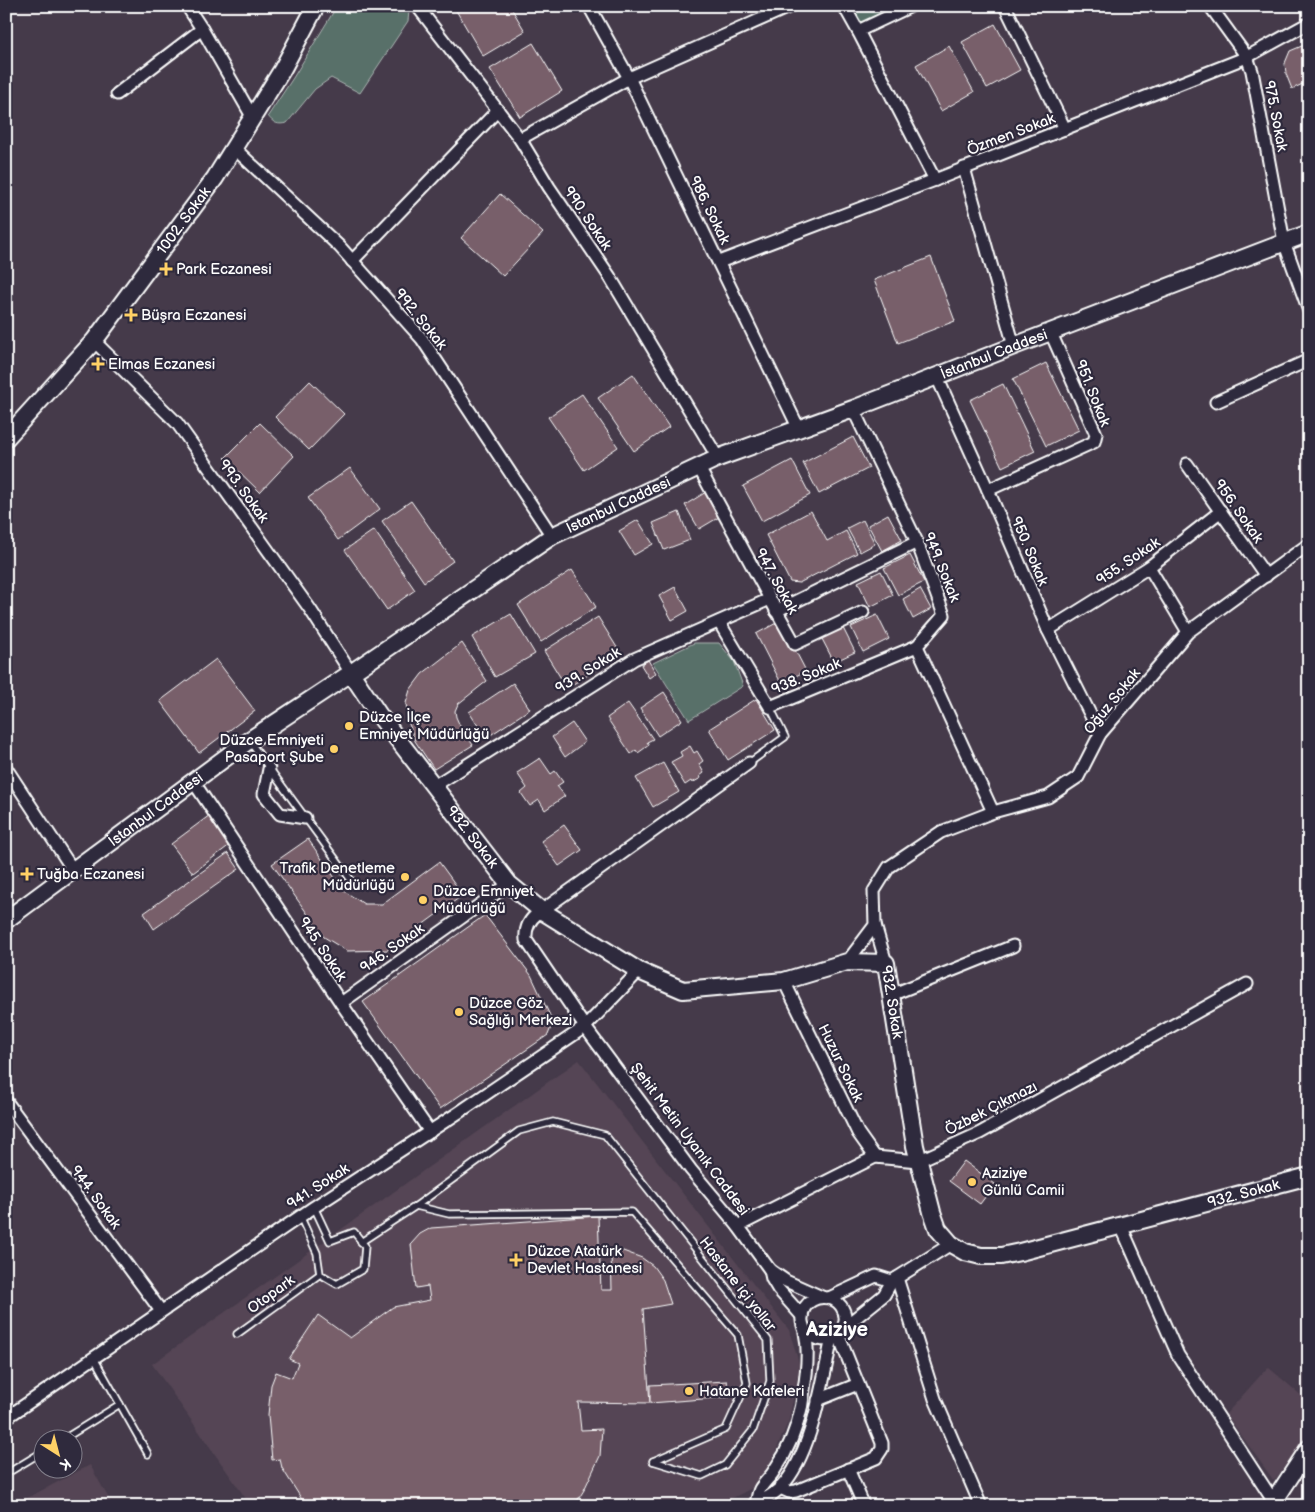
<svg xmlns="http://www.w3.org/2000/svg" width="1315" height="1512" font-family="'Balsamiq Sans',sans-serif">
<rect width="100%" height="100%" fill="#453a4a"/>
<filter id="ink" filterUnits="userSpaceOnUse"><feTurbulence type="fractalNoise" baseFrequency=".02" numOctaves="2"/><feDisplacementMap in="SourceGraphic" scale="10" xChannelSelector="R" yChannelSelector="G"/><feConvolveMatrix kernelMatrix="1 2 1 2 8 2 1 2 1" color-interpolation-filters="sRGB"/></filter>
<g filter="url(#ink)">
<g fill="#544554">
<path d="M579 1060 789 1330 800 1366 789 1420 762 1483 717 1506H251L152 1364Z"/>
<path d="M1268 1367 1309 1402V1433L1274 1481 1226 1414Z"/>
<path d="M90 1465 113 1506H12Z"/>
</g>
<g fill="#596f69" stroke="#acb7b4">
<path d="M337 6H406L409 11 408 21 360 93 331 78 315 89 287 123C278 125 274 124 268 116L293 78Z"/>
<path d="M852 6H897L861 24Z"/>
<path d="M694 643H719L734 661 743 686 689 720 653 663Z"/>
</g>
<g fill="#785f6a" stroke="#fff">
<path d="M455 6H510L525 31 483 56 454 7Z"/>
<path d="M995 24 1020 70 987 88 962 42Z"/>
<path d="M533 43 562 91 520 117 490 69Z"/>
<path d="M1309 43V81L1292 89 1286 74 1285 63 1290 51Z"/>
<path d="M949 46 974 92 941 111 916 65Z"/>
<path d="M500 194 543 233 503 276 461 238Z"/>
<path d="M931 257 955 321 898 343 874 280Z"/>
<path d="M1046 363 1079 430 1046 446 1013 379Z"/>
<path d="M633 374 669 427 634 451 598 398Z"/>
<path d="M310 381 344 414 309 450 275 417Z"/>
<path d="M1003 384 1035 451 1002 467 970 400Z"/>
<path d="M582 394 618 447 584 470 548 417Z"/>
<path d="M260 423 294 456 260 492 225 458Z"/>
<path d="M853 437 869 468 819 494 803 463Z"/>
<path d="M792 460 810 495 762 521 743 486Z"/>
<path d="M350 468 380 509 338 540 308 498Z"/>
<path d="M706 492 721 516 699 529 685 505Z"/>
<path d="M411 501 453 561 424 582 382 521Z"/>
<path d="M811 511 827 541 846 531 857 553 799 583 790 582 766 535Z"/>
<path d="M679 512 690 540 664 550 653 523Z"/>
<path d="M888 514 902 540 882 551 868 525Z"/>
<path d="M638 520 653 544 634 555 619 531Z"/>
<path d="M863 520 875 544 860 552 847 528Z"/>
<path d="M374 530 415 590 387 610 345 550Z"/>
<path d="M910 555 924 582 898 595 884 568Z"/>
<path d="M572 570 596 607 541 642 518 605Z"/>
<path d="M881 571 893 595 870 607 858 582Z"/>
<path d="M675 587 688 611 672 620 659 596Z"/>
<path d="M920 589 931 609 913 619 903 599Z"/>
<path d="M511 614 535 654 495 677 472 637Z"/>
<path d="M877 615 889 639 863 652 851 627Z"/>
<path d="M598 617 621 654 567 688 544 651Z"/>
<path d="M780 621 806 671 781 683 756 634Z"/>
<path d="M842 626 855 652 834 662 821 637Z"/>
<path d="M462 643 487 681 458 704 455 711 456 717 460 726 473 745 434 769 415 741 408 721 406 703 410 690 422 674Z"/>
<path d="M216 659 255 711 199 753 160 701Z"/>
<path d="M648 660 656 673 649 678 641 665Z"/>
<path d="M513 683 530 709 486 738 469 712Z"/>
<path d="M664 692 682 720 658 736 640 708Z"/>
<path d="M756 699 775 730 728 760 709 729Z"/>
<path d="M628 703 653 739 647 742 649 745 638 753 636 750 631 754 607 718Z"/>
<path d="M572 723 585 742 565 757 552 737Z"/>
<path d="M690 746 694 753 697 751 703 761 699 764 704 773 700 776 701 778 692 783 691 781 685 785 671 762 682 756 680 752Z"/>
<path d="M540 758 551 774 555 771 563 782 557 786 565 796 545 810 539 800 530 806 521 793 527 788 517 773Z"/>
<path d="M663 763 679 792 653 807 636 778Z"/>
<path d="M210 815 231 844 193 873 171 844Z"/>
<path d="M564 825 582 850 559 866 541 841Z"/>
<path d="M308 839 344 891 364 904H382L439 862 463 895 388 950 347 951 324 937 272 864Z"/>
<path d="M228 853 239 869 154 929 144 913Z"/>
<path d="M485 915 531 975 553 1022 548 1035 440 1109 363 1002Z"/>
<path d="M964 1161 995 1184 980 1204 949 1181Z"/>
<path d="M598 1216 601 1290H612L611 1252 623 1251 642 1258 653 1266 663 1280 671 1304 643 1309 650 1403 578 1402 581 1430 602 1429 600 1456 584 1490 574 1506H306L282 1468 280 1459 272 1460 268 1415 271 1385 276 1372 292 1378 298 1363 289 1359 318 1315 350 1338 393 1307 430 1300 428 1286 416 1288 411 1244 420 1234 431 1228Z"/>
<path d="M727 1381 730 1397 650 1403V1385Z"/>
</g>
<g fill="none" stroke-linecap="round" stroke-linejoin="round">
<g stroke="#fff" stroke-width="9">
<g id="lane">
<path d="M250 742 351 880"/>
<path d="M749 763 785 737 770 707"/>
<path d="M416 1206 519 1131 553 1122 605 1135 768 1340 770 1381 753 1430 725 1465 702 1476 653 1461"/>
<path d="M300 1216 317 1253 320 1274 337 1284 363 1269 365 1246 354 1232 330 1241 314 1207"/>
<path d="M361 1242 416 1206 449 1214 632 1212 738 1335 747 1383 726 1429 653 1461"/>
<path d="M237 1334 320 1274"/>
<path d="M94 1358 148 1454"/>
<path d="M62 1440 120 1404"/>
<path d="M6 1474 42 1452"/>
</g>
</g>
<g stroke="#fff" stroke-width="15">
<g id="street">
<path d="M187 6 202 29 253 118"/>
<path d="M417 6 520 139 549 187 610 277 718 458"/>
<path d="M589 6 629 78 799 429"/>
<path d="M844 6 858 31 935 180"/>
<path d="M1005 6 1065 129"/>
<path d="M1210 6 1247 57 1252 71 1284 242 1309 311"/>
<path d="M858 31 911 6"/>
<path d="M117 94 202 29"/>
<path d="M520 139 629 78 791 6"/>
<path d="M234 148 340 247 422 339 552 536"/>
<path d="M964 168 1014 346"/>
<path d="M352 261 498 110"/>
<path d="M719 262 935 180 1247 57 1309 23"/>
<path d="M94 341 177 423 310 609 351 673"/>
<path d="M937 377 988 490 1048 630 1100 734"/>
<path d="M1216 402 1309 360"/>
<path d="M853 409 917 542 944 615 917 646 993 812"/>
<path d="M1187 464 1266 576"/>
<path d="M698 466 770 599 795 644 863 612"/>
<path d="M988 490 1094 442 1096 434 1050 331"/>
<path d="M1149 567 1188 632"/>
<path d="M776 611 917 542"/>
<path d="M719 622 770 707 917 646"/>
<path d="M1048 630 1149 567 1221 511"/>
<path d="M749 763 537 914C528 921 525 929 526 940L585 1027 691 1170 738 1226 770 1270 772 1279 778 1289 802 1316"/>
<path d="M6 768 73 870"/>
<path d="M269 769 264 794 280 814 305 818"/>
<path d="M193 781 341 1003 430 1132"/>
<path d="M434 786 634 659 770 599"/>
<path d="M875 925 886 963"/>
<path d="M847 962 875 925 874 891 889 867 941 832 993 812 1048 797 1078 777 1100 734 1188 632 1309 544"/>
<path d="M784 981 858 1133 875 1157"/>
<path d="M891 995 1013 946"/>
<path d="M341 1003 509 884"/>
<path d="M6 1101 161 1311"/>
<path d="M738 1226 875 1157 918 1161 980 1133 1247 984"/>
<path d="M1121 1226 1178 1355 1274 1502"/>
<path d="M770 1270 786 1281 822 1297"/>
<path d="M897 1278 935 1399 981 1506"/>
<path d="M829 1298 876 1276 892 1281"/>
<path d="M843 1328 884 1295 892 1281 951 1244"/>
<path d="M818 1400 858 1384"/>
<path d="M6 1418 314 1207 458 1113 585 1027 639 971"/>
<path d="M848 1469 864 1506"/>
<path d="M780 1488 789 1492 796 1491 876 1458 882 1449V1443L838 1334"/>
<path d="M756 1504C757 1499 758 1493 760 1489 763 1484 768 1479 772 1474 776 1468 780 1461 784 1455 795 1434 802 1412 804 1389 807 1371 809 1350 805 1332 804 1327 801 1323 802 1318 802 1314 803 1310 805 1307 813 1295 832 1294 841 1306 856 1327 827 1354 805 1331"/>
<path d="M752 1506C762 1500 772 1497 781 1487 812 1455 822 1382 832 1338"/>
</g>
</g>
<g stroke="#fff" stroke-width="20">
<g id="secondary">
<path id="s1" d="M6 438 94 341 215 178 282 70 316 6"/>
<path id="s2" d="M351 673 379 715 509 884 542 911 639 971 683 990 784 981 847 962 886 963 915 1146 932 1212 938 1229 951 1244 965 1252 981 1256H1001L1020 1252 1309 1176"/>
<path id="s3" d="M6 920 248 741 351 673 552 536 718 458 853 409 1014 346 1309 233"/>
<path d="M1271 1506 1309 1448"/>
</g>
</g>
<use href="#lane" stroke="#2f2a3d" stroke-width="5.5"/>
<use href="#street" stroke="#2f2a3d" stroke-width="11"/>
<use href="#secondary" stroke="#2f2a3d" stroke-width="16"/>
</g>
</g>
<g fill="#ffd166" stroke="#2f2a3d" stroke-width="2">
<path d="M163.5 261.5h5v5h5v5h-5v5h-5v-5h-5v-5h5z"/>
<path d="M128.5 307.5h5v5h5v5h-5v5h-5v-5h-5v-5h5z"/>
<path d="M95.5 356.5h5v5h5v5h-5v5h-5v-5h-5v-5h5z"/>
<circle cx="349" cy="726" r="5"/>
<circle cx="334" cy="749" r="5"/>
<path d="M24.5 866.5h5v5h5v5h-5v5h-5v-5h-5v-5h5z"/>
<circle cx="405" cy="877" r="5"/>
<circle cx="423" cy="900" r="5"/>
<circle cx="459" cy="1012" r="5"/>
<circle cx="972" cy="1182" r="5"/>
<path d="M513.5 1252.5h5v5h5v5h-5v5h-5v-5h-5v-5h5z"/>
<circle cx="689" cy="1391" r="5"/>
</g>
<g text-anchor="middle" stroke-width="4.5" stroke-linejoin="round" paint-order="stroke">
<g font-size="15" fill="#fff" stroke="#2f2a3d">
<text transform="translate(1276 116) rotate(79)" y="5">975. Sokak</text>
<text transform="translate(1011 134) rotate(-21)" y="5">Özmen Sokak</text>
<text transform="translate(710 210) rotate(64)" y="5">986. Sokak</text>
<text transform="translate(588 218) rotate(56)" y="5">990. Sokak</text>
<text dy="5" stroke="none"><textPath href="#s1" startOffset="281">1002. Sokak</textPath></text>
<text transform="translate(421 319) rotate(51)" y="5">992. Sokak</text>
<text dy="5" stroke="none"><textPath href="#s3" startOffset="1146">İstanbul Caddesi</textPath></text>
<text transform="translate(1093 393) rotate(68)" y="5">951. Sokak</text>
<text transform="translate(244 491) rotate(54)" y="5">993. Sokak</text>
<text dy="5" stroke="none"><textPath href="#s3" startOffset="741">İstanbul Caddesi</textPath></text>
<text transform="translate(1239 511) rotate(55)" y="5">956. Sokak</text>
<text transform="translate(1030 551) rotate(67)" y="5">950. Sokak</text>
<text transform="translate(1128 561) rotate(-34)" y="5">955. Sokak</text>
<text transform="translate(942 567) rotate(68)" y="5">949. Sokak</text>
<text transform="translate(777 581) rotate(61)" y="5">947. Sokak</text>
<text transform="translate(588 670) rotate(-32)" y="5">939. Sokak</text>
<text transform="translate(806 676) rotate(-22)" y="5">938. Sokak</text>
<text transform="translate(1112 701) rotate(-51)" y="5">Oğuz Sokak</text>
<text dy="5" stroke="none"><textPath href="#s3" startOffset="186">İstanbul Caddesi</textPath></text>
<text dy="5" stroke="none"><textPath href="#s2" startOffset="204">932. Sokak</textPath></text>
<text transform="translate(392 948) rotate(-35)" y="5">946. Sokak</text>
<text transform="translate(323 949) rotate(56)" y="5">945. Sokak</text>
<text dy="5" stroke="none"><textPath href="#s2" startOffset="714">932. Sokak</textPath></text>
<text transform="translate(841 1063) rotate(64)" y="5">Huzur Sokak</text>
<text transform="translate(991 1108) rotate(-27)" y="5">Özbek Çıkmazı</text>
<text transform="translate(690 1139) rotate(53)" y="5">Şehit Metin Uyanık Caddesi</text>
<text transform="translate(318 1186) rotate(-33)" y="5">941. Sokak</text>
<text dy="5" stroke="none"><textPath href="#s2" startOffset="1269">932. Sokak</textPath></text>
<text transform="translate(96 1197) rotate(54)" y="5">944. Sokak</text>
<text transform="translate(738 1284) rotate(52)" y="5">Hastane içi yollar</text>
<text transform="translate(271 1294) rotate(-36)" y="5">Otopark</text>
</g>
<g font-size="15" fill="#fff" stroke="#2f2a3d" text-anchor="start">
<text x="176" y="274">Park Eczanesi</text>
<text x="141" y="320">Büşra Eczanesi</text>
<text x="108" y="369">Elmas Eczanesi</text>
<text x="359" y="722">Düzce İlçe<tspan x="359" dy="17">Emniyet Müdürlüğü</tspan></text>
<text x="324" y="745" text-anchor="end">Düzce Emniyeti<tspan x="324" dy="17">Pasaport Şube</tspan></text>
<text x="395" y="873" text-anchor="end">Trafik Denetleme<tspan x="395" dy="17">Müdürlüğü</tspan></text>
<text x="37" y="879">Tuğba Eczanesi</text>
<text x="433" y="896">Düzce Emniyet<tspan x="433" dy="17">Müdürlüğü</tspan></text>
<text x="469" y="1008">Düzce Göz<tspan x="469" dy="17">Sağlığı Merkezi</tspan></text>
<text x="982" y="1178">Aziziye<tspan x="982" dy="17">Günlü Camii</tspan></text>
<text x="527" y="1256">Düzce Atatürk<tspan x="527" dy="17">Devlet Hastanesi</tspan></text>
<text x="699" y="1396">Hatane Kafeleri</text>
</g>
<g font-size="20" font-weight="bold" fill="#fff" stroke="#2f2a3d">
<text x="837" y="1336">Aziziye</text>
</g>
</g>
<rect width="1315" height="1512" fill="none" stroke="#2f2a3d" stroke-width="25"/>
<rect x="12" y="12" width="1290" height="1487" fill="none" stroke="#fff" stroke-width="2" filter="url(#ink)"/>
<g transform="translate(58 1454) rotate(144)"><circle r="24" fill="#2f2a3d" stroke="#827f8b"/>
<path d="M0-4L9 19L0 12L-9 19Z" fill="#ffd166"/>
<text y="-8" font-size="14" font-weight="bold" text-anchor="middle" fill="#ffffff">K</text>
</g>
</svg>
